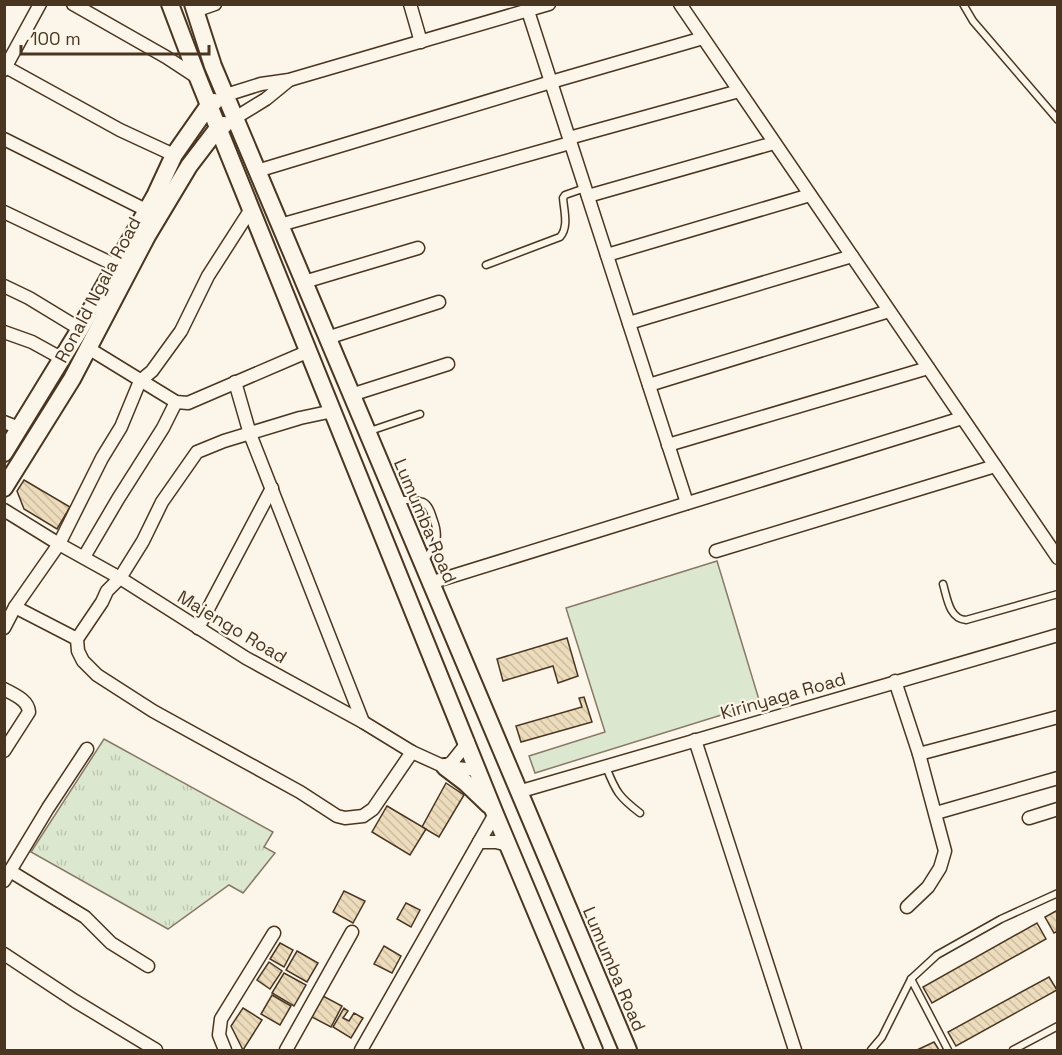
<svg xmlns="http://www.w3.org/2000/svg" width="1062" height="1055" font-family="'Space Grotesk',sans-serif">
<defs>
<pattern id="park-tufts" width="24" height="20" patternUnits="userSpaceOnUse" patternTransform="scale(1.5)"><rect width="24" height="20" fill="#dce7d0"/><path d="M3 7l-1-3M5 7V3M7 7l1-3M15 17l-1-3M17 17v-4M19 17l1-3" fill="none" stroke="#bec7b2"/></pattern>
<pattern id="building-back-hatch" width="6" height="6" patternUnits="userSpaceOnUse" patternTransform="scale(1.5)"><rect width="6" height="6" fill="#ecdcbc"/><path d="M-1 5l2 2M0 0l6 6M5-1l2 2" fill="none" stroke="#ccbda1"/></pattern>
</defs>
<rect width="100%" height="100%" fill="#fbf6e9"/>
<path fill="#dce7d0" stroke="#887966" stroke-width="1.5" d="M717 561 760 703 535 773 529 756 605 732 566 608Z"/>
<path fill="url(#park-tufts)" stroke="#887966" stroke-width="1.5" d="M104 739 273 832 264 847 275 853 243 893 229 885 168 929 31 852Z"/>
<g fill="url(#building-back-hatch)" stroke="#4a3520" stroke-width="1.5">
<path d="M24 480 70 507 57 529 24 509 17 491Z"/>
<path d="M567 638 578 676 558 683 553 666 503 681 497 659Z"/>
<path d="M584 697 592 722 521 742 516 726 582 707 579 698Z"/>
<path d="M446 783 464 795 439 837 422 827Z"/>
<path d="M387 806 426 829 410 855 372 832Z"/>
<path d="M344 891 365 901 353 923 333 912Z"/>
<path d="M406 903 420 910 411 927 397 919Z"/>
<path d="M1056 911 1058 914V931L1054 933 1045 917Z"/>
<path d="M1037 923 1046 939 932 1003 923 987Z"/>
<path d="M280 943 293 950 284 967 270 959Z"/>
<path d="M384 946 401 956 392 973 374 964Z"/>
<path d="M297 951 318 963 307 982 286 970Z"/>
<path d="M269 962 282 971 270 989 257 980Z"/>
<path d="M284 973 306 985 294 1006 272 993Z"/>
<path d="M1049 977 1057 990 956 1046 948 1032Z"/>
<path d="M272 995 291 1006 280 1025 261 1014Z"/>
<path d="M321 995 342 1006 331 1027 310 1016Z"/>
<path d="M243 1008 262 1020 243 1050 231 1026Z"/>
<path d="M344 1008 348 1011 343 1018 349 1021 354 1013 363 1018 351 1038 333 1027Z"/>
<path d="M934 1042 939 1050H917Z"/>
</g>
<g fill="none" stroke-linecap="round" stroke-linejoin="round">
<g stroke="#4a3520" stroke-width="9">
<g id="lane">
<path d="M963 4 973 21 1058 120"/>
<path d="M486 265 560 237C569 227 564 211 563 198L565 195 585 188"/>
<path d="M370 431 420 414"/>
<path d="M399 500C407 500 416 499 423 502 429 505 431 512 433 518 441 539 436 544 424 561"/>
<path d="M943 584C947 597 949 619 966 620L1058 594"/>
<path d="M606 767C616 792 619 797 640 813"/>
<path d="M911 979 948 1050"/>
<path d="M871 1050 882 1037 911 979 937 955 1001 919 1058 893"/>
<path d="M1013 1050 1058 1026"/>
</g>
</g>
<g stroke="#4a3520" stroke-width="15">
<g id="street">
<path d="M73 4 166 57 198 78"/>
<path d="M410 4 421 42"/>
<path d="M680 4 1058 558"/>
<path d="M195 11 215 4"/>
<path d="M528 11 687 503"/>
<path d="M4 66 120 130 174 155"/>
<path d="M4 70 40 4"/>
<path d="M226 95 261 84 289 80 549 4"/>
<path d="M235 118 266 99 288 81"/>
<path d="M569 138 739 91"/>
<path d="M4 139 146 210"/>
<path d="M257 171 551 82 703 38"/>
<path d="M588 196 774 143"/>
<path d="M4 212 115 265"/>
<path d="M280 225 570 143"/>
<path d="M607 255 810 195"/>
<path d="M304 282 418 248"/>
<path d="M4 286 29 298 80 329"/>
<path d="M629 323 852 256"/>
<path d="M4 332 32 342 61 358"/>
<path d="M327 338 439 302"/>
<path d="M88 348 176 402 188 403 309 351"/>
<path d="M235 382 250 434 363 722"/>
<path d="M649 385 889 311"/>
<path d="M351 395 448 364"/>
<path d="M333 411 300 418 224 441 197 452 162 502 143 541 120 578 107 591 102 602 77 639 78 651 83 661 97 675 153 711 300 792 337 816 345 818 363 816 373 809 412 752"/>
<path d="M4 422 19 428"/>
<path d="M668 445 928 368"/>
<path d="M4 510 59 544 120 578 246 658 363 722 412 752 445 767 478 770"/>
<path d="M716 551 995 466"/>
<path d="M84 557 118 499 163 428 176 402"/>
<path d="M430 583 962 418"/>
<path d="M15 607 77 639"/>
<path d="M4 628 15 607 59 544 102 458 121 427 140 381 152 371 181 331 208 276 251 209"/>
<path d="M198 628 272 488"/>
<path d="M895 681 919 754 945 851 940 868 928 887 907 907"/>
<path d="M4 689C15 695 28 700 29 712L4 751"/>
<path d="M695 740 795 1050"/>
<path d="M919 754 1058 717"/>
<path d="M445 767 452 762 468 742"/>
<path d="M518 792 1058 635"/>
<path d="M936 813 1058 778"/>
<path d="M1029 818 1058 809"/>
<path d="M479 842H496L508 845"/>
<path d="M10 871 85 917 111 943 148 966"/>
<path d="M4 881 48 808 87 749"/>
<path d="M4 954 75 1001 156 1050"/>
<path d="M225 1050 219 1035 221 1019 274 933"/>
<path d="M286 1050 352 932"/>
<path d="M361 1050 495 814"/>
</g>
</g>
<g stroke="#4a3520" stroke-width="20">
<g id="secondary">
<path d="M170 4 198 78 495 814 594 1050"/>
<path d="M193 4 213 66 628 1050"/>
<path d="M4 453 80 329 155 196 174 155 209 105 214 102"/>
<path d="M4 488 72 379 147 236 189 166 218 128 224 125"/>
<path d="M445 767 466 783 489 805"/>
</g>
</g>
<use href="#lane" stroke="#fbf6e9" stroke-width="6"/>
<use href="#street" stroke="#fbf6e9" stroke-width="12"/>
<use href="#secondary" stroke="#fbf6e9" stroke-width="16"/>
</g>
<g text-anchor="middle" stroke-width="4.5" stroke-linejoin="round" paint-order="stroke">
<g font-size="18" fill="#4a3520" stroke="#fbf6e9">
<text transform="translate(98 290) rotate(-62)" y="6">Ronald Ngala Road</text>
<text transform="translate(425 521) rotate(67)" y="6">Lumumba Road</text>
<text transform="translate(232 627) rotate(31)" y="6">Majengo Road</text>
<text transform="translate(783 696) rotate(-16)" y="6">Kirinyaga Road</text>
<text transform="translate(614 969) rotate(67)" y="6">Lumumba Road</text>
</g>
</g>
<rect width="1062" height="1055" fill="none" stroke="#4a3520" stroke-width="12"/>
<path d="M21 45v9h188v-9" fill="none" stroke="#4a3520" stroke-width="3"/>
<text x="30" y="45" font-size="18" fill="#4a3520" stroke="#fbf6e9" stroke-width="4.5" paint-order="stroke">100 m</text>
</svg>
